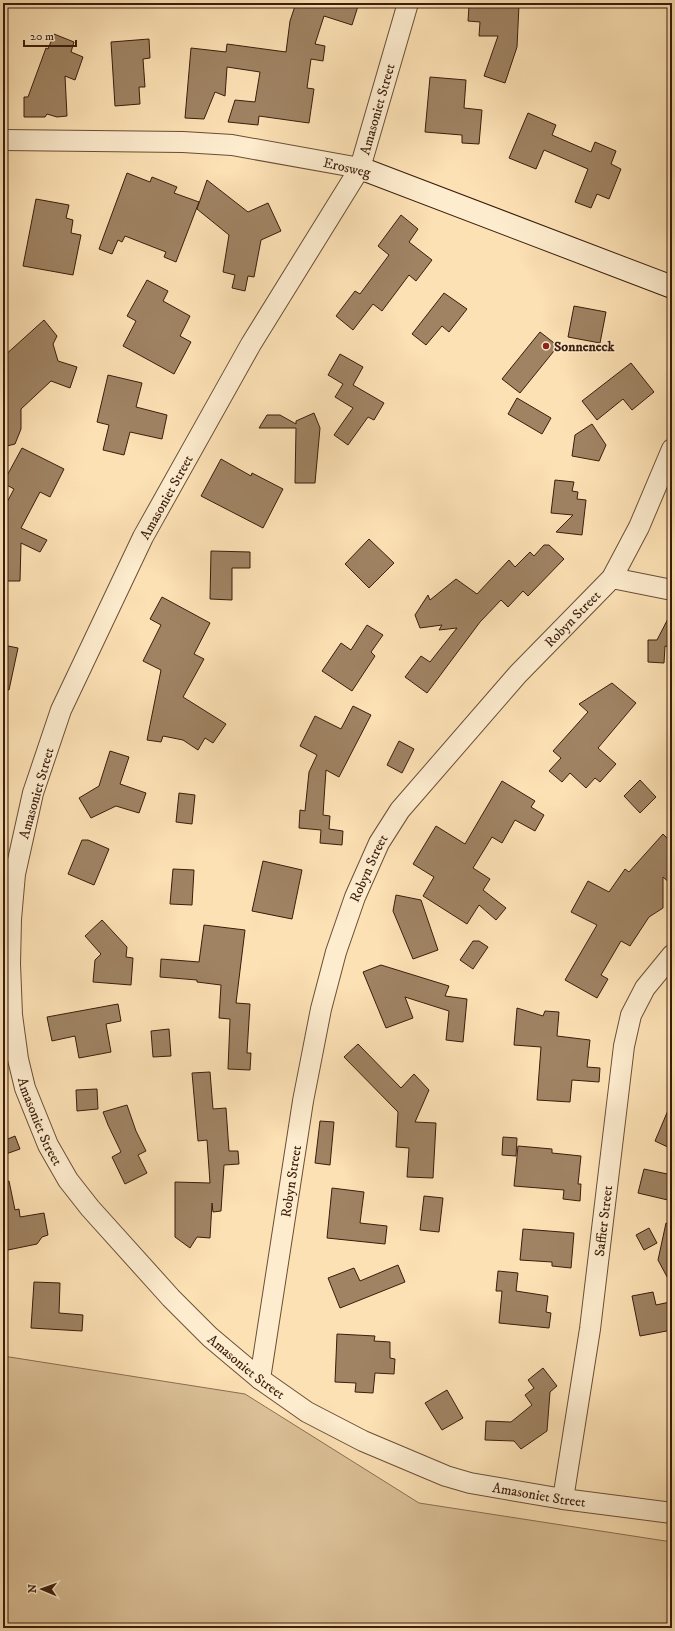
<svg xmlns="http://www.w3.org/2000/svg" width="675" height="1631" font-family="'IM FELL DW Pica',serif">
<rect width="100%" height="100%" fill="#fce1b4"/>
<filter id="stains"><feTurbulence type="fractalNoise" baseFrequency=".005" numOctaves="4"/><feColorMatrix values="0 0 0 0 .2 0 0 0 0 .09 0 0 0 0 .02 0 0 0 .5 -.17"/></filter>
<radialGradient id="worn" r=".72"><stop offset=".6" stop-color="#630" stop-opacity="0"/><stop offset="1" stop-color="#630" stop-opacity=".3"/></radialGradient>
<path fill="#dbc097" stroke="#8b6e52" d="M3 1356 245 1394 419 1503 672 1542V1628H3Z"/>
<g fill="#9f8363" stroke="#3b1d0c">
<path d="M293 3H359L352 25 324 16 315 44 325 46 323 61 311 59 307 88 314 89 309 123 259 116 258 125 228 122 235 100 255 102 260 72 227 67 225 96 215 92 204 119 185 118 191 48 226 52 227 44 286 52 290 21 295 6H293Z"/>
<path d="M478 3 519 5 517 47 505 83 484 76 498 36H479L480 22 468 21 469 6H478Z"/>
<path d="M54 34 74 42 71 52 83 57 75 80 65 76 67 116 57 117 47 114 45 117H24V97H28L46 48 48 49Z"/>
<path d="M149 39 150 58 143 59 145 87H139L140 104 115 106 111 42Z"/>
<path d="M430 77 466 80 464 108 482 110 479 144 462 143V135L425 132Z"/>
<path d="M528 113 556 125 552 135 591 152 595 142 616 151 611 164 621 169 609 199 597 194 591 208 575 202 588 169 544 150 536 169 509 158Z"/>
<path d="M127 173 150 182 152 177 177 187 174 193 199 202 176 262 164 257 166 252 125 236 122 242 118 240 112 254 99 249Z"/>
<path d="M207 180 248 212 268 203 281 231 261 240 254 277 248 276 245 291 232 288 235 275 223 272 229 235 197 209Z"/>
<path d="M36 199 69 205 66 218 73 220 71 233 81 235 73 275 23 266Z"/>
<path d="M401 215 418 229 409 242 432 260 416 281 409 275 382 311 373 304 353 330 336 316 355 291 360 294 389 255 378 246Z"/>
<path d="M147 280 168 291 163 301 190 316 180 336 191 342 174 374 123 346 136 321 127 316Z"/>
<path d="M444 293 467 309 449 332 442 326 426 345 412 334Z"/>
<path d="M574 306 606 312 600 343 568 337Z"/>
<path d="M44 320 57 336 53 344 58 361 77 367 70 388 51 381 21 409V429L15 444 3 447V357Z"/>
<path d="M540 332 558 346 520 393 502 379Z"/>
<path d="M340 354 363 367 353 385 384 403 374 420 368 417 348 445 334 435 353 408 335 397 343 384 328 375Z"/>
<path d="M631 363 654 392 632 410 623 399 597 420 582 401Z"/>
<path d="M108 375 142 383 136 407 167 415 162 439 130 432 124 455 103 450 109 425 97 422Z"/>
<path d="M517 398 551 418 542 434 508 414Z"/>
<path d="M314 413 320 428 315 483H295L296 428H259L267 415H280L296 424V421Z"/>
<path d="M592 424 606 445 599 461 572 456 575 435Z"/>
<path d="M22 448 64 469 50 497 40 492 21 528 47 540 40 552 21 543 20 581H3V510L14 489 3 483Z"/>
<path d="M221 459 251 476 252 473 283 489 263 528 201 496Z"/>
<path d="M555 480 574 482 572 491 578 492 577 499 586 500 582 535 556 532 573 515 551 513Z"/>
<path d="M369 539 394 563 369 588 345 564Z"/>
<path d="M544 545H549L564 559 528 596 523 591 508 607 501 600 480 622 427 693 405 677 421 656 430 662 457 628 439 630 442 625 420 628 415 615 428 595 430 600 456 579 477 594 509 560 515 567 530 552 534 556Z"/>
<path d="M211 551 250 552V568H232V600L210 599Z"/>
<path d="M162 597 210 623 194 654 204 659 183 697 226 724 213 743 205 738 198 750 183 740 163 736 161 742 147 740 161 670 143 661 161 625 150 619Z"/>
<path d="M672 611V647L665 646 664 663 648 662V640H657Z"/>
<path d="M367 625 383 635 371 652 375 656 352 691 322 671 341 643 351 650Z"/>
<path d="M3 645 18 648 9 690H3Z"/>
<path d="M612 683 636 703 598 748 616 764 600 782 595 778 586 788 570 773 562 782 549 771 561 758 553 751 588 712 579 704Z"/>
<path d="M353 706 371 715 339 777 326 770 323 815 330 816 329 829 343 831 342 845 320 843 321 830 299 828 300 810 305 811 309 772 317 755 300 746 315 716 341 729Z"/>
<path d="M399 741 414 749 402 773 387 765Z"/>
<path d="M110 751 129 757 120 784 146 793 139 813 116 806 91 818 79 798 99 786Z"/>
<path d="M640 780 656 797 640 813 624 796Z"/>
<path d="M502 781 535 801 531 807 544 815 535 831 515 820 502 843 492 837 473 868 490 879 483 890 506 908 496 920 479 905 467 924 423 896 434 877 413 864 436 826 465 844Z"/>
<path d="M179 793 195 795 192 824 176 822Z"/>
<path d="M663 834 672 843V885L663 877V908L649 917 630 946 621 941 601 975 608 979 597 998 565 980 597 925 571 912 588 881 609 892 625 869 629 872Z"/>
<path d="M82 840H88L109 849 94 885 68 874Z"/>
<path d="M263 861 302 870 292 919 252 911Z"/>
<path d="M173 869 194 870 192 905 170 904Z"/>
<path d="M396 895 421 900 438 950 413 959 393 911Z"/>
<path d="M102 920 127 947 126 957 133 958 131 985 93 982 95 960 101 954 85 936Z"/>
<path d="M204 925 245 930 236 1003 250 1004 247 1053H251L250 1070 228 1069 230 1019 219 1018 221 985 197 982V980L160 977 161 959 199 962Z"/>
<path d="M473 941H479L488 947 473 969 460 960Z"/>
<path d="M381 965 449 986 445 996 467 999 463 1042 446 1040 449 1011 405 997 413 1018 386 1028 363 972Z"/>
<path d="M118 1004 121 1021 106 1024 111 1052 79 1058 75 1036 52 1041 47 1017Z"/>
<path d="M517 1008 543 1016 545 1011 559 1012 557 1036 590 1040 587 1067 600 1068 599 1082 572 1080 570 1102 537 1100 541 1047 514 1045Z"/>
<path d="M169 1029 171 1056 153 1057 151 1031Z"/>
<path d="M358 1044 401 1088 414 1074 429 1090 415 1122 436 1123 433 1178 407 1177 409 1148 396 1147 398 1112 344 1057Z"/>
<path d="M210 1072 213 1109 226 1108 229 1151H238L239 1164 224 1165 221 1211 213 1212 212 1203 210 1238 197 1237 190 1248 175 1237V1182L210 1183 207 1140 198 1141 192 1073Z"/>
<path d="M97 1089 98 1109 77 1111 76 1090Z"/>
<path d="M672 1101V1149L655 1141Z"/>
<path d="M127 1105 136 1131 146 1151 138 1155 147 1173 125 1184 112 1157 121 1152 108 1125 103 1112Z"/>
<path d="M320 1121 334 1122 330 1165 315 1163Z"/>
<path d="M15 1136 20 1149 3 1155V1141Z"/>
<path d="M503 1137 517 1138 516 1156 502 1155Z"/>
<path d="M518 1146 552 1149V1153L581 1156 578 1184H581L580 1201 563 1199 564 1190 514 1186Z"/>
<path d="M644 1169 672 1175V1201L638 1193Z"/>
<path d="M9 1181 15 1210 19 1209 20 1217 44 1213 48 1235 42 1237 37 1244 3 1251V1182Z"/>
<path d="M332 1188 364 1192 360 1223 387 1226 385 1244 327 1238Z"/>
<path d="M424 1196 443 1198 439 1232 420 1230Z"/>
<path d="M666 1223 672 1224V1286L658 1260Z"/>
<path d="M649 1228 657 1243 644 1250 636 1235Z"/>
<path d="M523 1229 574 1233 571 1268 552 1266V1262L520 1260Z"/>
<path d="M398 1265 405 1282 340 1308 328 1278 354 1268 360 1281Z"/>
<path d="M498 1271 518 1273 516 1291 548 1296 546 1312 551 1313 549 1328 499 1323 502 1291H496Z"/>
<path d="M34 1282 60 1283 59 1313 83 1315 82 1331 31 1328Z"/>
<path d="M653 1292 656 1305 670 1302 672 1330 640 1336 632 1296Z"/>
<path d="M337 1334 375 1336 374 1341 390 1342V1358L395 1359 394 1374 375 1373 373 1393 355 1392 356 1383 335 1382Z"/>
<path d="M543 1368 557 1386 550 1392 547 1431 521 1449 514 1441 485 1440 486 1421 511 1422 532 1405 525 1395 534 1388 528 1380Z"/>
<path d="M447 1390 463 1418 442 1430 425 1403Z"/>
</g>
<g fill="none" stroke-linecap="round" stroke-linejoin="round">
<g stroke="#6b4e36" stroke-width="22">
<g id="street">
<path id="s1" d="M408 3 360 168 251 344 143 537 61 710 33 793 15 874 11 919 10 964 12 1015 18 1059 25 1088 48 1145 68 1180 90 1208 171 1298 210 1337 260 1379 307 1412 363 1441 446 1476 470 1483 563 1499 672 1513"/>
<path d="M3 140 183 142 232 145 360 168"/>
<path d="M612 578 672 590"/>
<path id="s2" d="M260 1379 303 1101 321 1009 336 952 355 897 379 843 400 810 518 674 612 578 639 527 672 449"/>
<path id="s3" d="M563 1499 590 1329 624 1046 631 1015 645 988 672 955"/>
</g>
</g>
<g stroke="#3b1d0c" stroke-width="24">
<path id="secondary" d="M360 168 672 287"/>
</g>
<use href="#street" stroke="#fdecce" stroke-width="20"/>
<use href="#secondary" stroke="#fdecce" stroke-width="22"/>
</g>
<circle fill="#8f2418" stroke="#fdecce" stroke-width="1.5" cx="546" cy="346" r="4"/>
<g text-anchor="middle" stroke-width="3" stroke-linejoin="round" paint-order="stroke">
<g font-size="14" fill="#3b1d0c" stroke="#fdecce">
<text transform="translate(377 109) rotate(-74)" y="5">Amasoniet Street</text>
<text transform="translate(347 167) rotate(13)" y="5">Erosweg</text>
<text transform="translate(166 497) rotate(-61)" y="5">Amasoniet Street</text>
<text dy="5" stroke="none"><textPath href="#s2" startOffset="848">Robyn Street</textPath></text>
<text transform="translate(36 793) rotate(-74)" y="5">Amasoniet Street</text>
<text dy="5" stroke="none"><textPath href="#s2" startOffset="524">Robyn Street</textPath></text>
<text dy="5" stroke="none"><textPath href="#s1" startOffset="1214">Amasoniet Street</textPath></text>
<text dy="5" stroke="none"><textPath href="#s2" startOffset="200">Robyn Street</textPath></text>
<text dy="5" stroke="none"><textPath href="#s3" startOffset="281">Saffier Street</textPath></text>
<text dy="5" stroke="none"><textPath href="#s1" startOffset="1538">Amasoniet Street</textPath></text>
<text dy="5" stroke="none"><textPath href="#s1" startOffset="1862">Amasoniet Street</textPath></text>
</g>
<g font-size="14" font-weight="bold" fill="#3b1d0c" stroke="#fdecce" text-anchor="start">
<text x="554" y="351">Sonneneck</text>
</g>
</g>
<rect width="675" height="1631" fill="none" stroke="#fce1b4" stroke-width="16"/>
<rect x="4" y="4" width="667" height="1623" fill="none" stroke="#3b1d0c" stroke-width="2"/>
<rect x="8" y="8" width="659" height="1615" fill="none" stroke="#3b1d0c"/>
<g transform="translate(42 1589) rotate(272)" stroke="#fdecce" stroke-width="3" paint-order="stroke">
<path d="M0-3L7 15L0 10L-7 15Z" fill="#3b1d0c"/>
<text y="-6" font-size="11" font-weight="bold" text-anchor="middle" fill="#3b1d0c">N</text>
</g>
<path d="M24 40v6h52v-6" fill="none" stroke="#3b1d0c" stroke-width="2"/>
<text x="30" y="40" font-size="12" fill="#3b1d0c" stroke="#fdecce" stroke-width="3" paint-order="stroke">20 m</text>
<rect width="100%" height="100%" filter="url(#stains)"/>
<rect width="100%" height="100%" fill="url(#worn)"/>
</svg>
